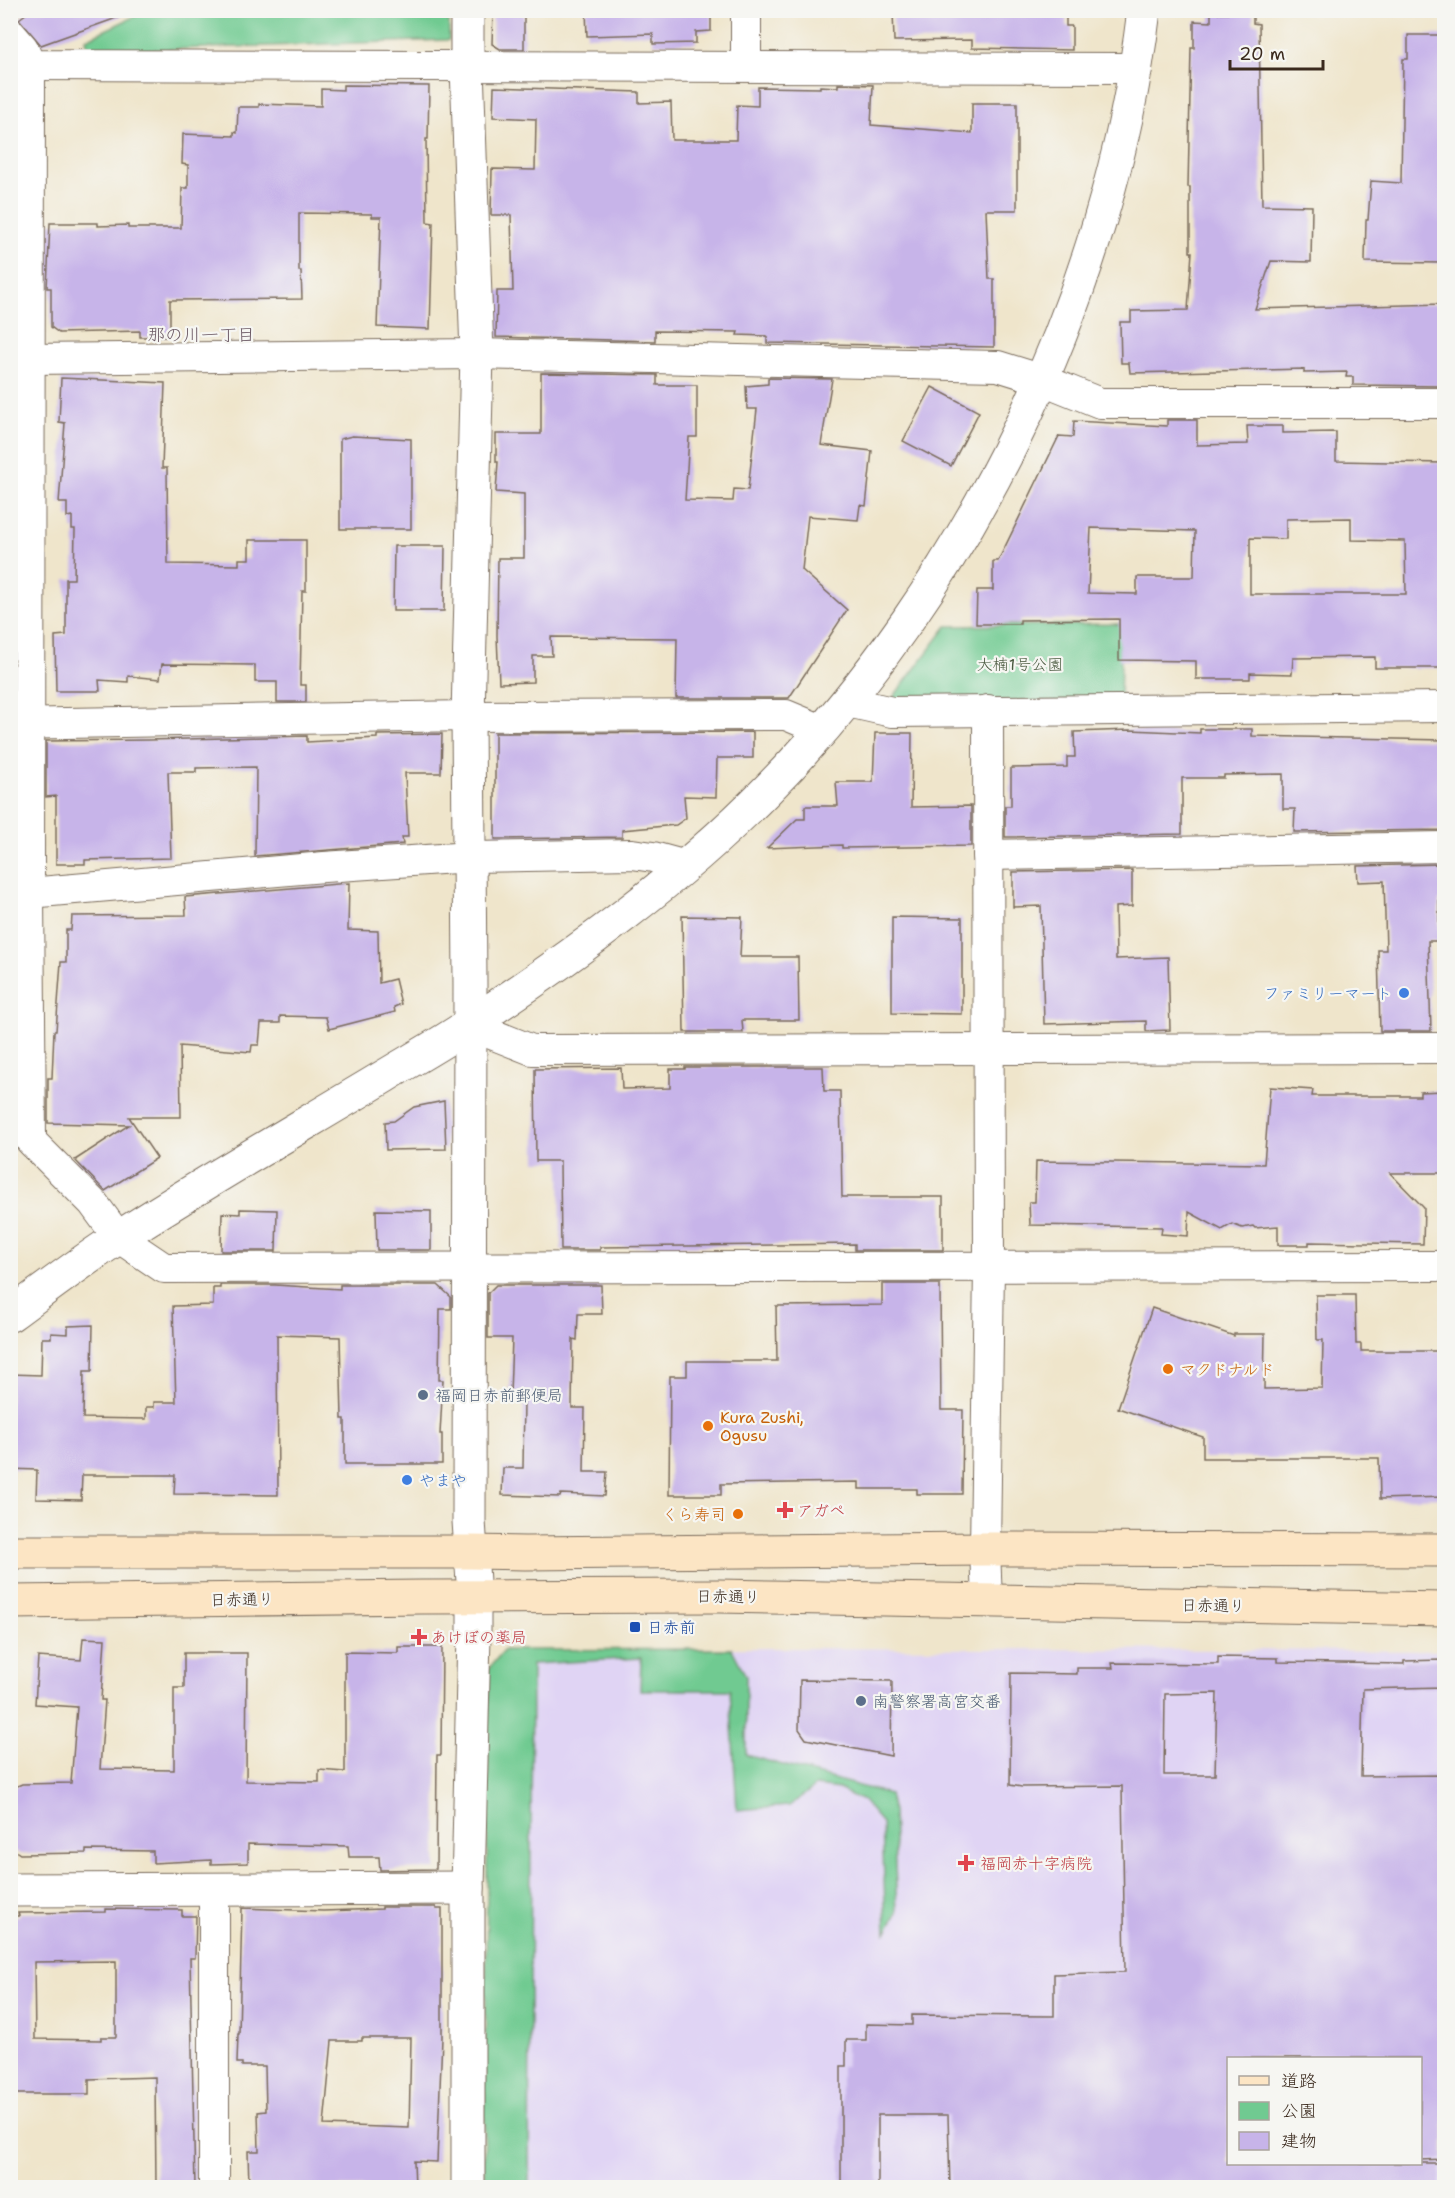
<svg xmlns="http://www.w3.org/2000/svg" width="1455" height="2198" font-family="'Shantell Sans','Klee One',sans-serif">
<rect width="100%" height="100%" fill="#f6f6f2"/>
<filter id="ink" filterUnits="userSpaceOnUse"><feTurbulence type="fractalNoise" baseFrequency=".0167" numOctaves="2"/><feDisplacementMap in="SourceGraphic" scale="12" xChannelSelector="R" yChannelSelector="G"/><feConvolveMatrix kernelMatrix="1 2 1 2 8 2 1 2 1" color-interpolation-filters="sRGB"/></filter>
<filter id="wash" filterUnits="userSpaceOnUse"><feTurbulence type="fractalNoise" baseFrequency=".008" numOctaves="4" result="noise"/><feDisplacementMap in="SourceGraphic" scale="24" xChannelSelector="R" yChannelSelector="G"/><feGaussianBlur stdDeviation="1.35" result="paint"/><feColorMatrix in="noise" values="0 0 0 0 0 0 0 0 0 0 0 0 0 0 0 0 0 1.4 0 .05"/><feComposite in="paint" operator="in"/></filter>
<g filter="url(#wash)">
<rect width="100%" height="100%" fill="#efe5cb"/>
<path fill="#e0d4f4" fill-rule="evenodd" d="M784 1648 1444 1651V2187L484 2188 504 1650ZM1228 2058H1420V2164H1228Z"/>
<g fill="#70ca91" stroke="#567a58" stroke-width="1.5">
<path d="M146 11H449V40L88 52 86 39Z"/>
<path d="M1122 624 1120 702 888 704 947 626Z"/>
<path d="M732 1649 746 1676V1755L889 1794 893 1812 897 1913 886 1933 882 1823 863 1801 839 1789 816 1786 789 1806 737 1810 730 1690H640L641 1658 532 1664 529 2187 484 2188 489 1668 504 1650Z"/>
</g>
<g id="blocks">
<g fill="#c7b4e9" fill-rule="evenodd">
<path d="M31 10H128V14L41 45 19 19Z"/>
<path d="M493 10H524V49H500L492 44Z"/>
<path d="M586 10H711V31L696 32V43L653 44V34L587 36Z"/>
<path d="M893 10H1066V26H1072V50L972 48V40L894 41Z"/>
<path d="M1211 13H1253V23L1259 24 1262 205 1312 206 1311 262 1271 261 1255 309 1444 304V386L1353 385V377H1346L1347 372 1304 373V369L1130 373 1129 363H1121L1120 322H1131V311L1188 310 1192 252H1190V187H1188L1191 48H1194V21L1211 22Z"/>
<path d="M1408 35H1444V263L1365 262 1366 220H1368L1371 181 1401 183 1403 59H1408Z"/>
<path d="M838 84 873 85 871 125 972 133V103H1017V210H986L989 279H994V347L767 343V336L737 335 738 332 655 331V341L496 337 497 291H513L511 215H491L492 169 535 170 536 119 493 117 494 87 639 92V103L671 102 672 140H736L737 105 758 106V87L820 88V86L838 87Z"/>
<path d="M343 85 429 86 428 139H426L427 222 433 223 430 329 377 327 381 217H372V214L299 213V271H301L302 299 170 300V337H140V331L59 333 51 327V288H47L50 223H98V226L128 225V228H181L182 188H188V165L182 164 183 134 234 136V132L237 133 238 107H259V104L321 106V89L343 90Z"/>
<path d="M541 373 657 375V385H697V437H689L685 500 733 501 734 489 748 490 757 409H747L746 386 768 384V378L832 379 821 445 872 451 866 506 860 505 858 520 808 516 802 570 847 610 789 698H676L677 638 551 637 552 656H533V682L499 683 497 636 498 558H524V494L496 492 498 462H496V434H541Z"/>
<path d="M61 378 165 383 162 468H167L168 564 239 565V559H249V540H306V591H302L300 685H306V702H277V682H255V665L162 664 160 679 128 676V682L99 680 100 691H56L55 636 66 635V579H74L75 529H72V516L67 517V503H59L65 423 59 422Z"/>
<path d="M932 387 979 412 951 466 903 441Z"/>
<path d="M1167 420H1197V445L1248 444 1247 426H1283V433L1336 432V461L1444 463V668H1375V657L1293 658 1292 674 1250 673V679H1196V661L1119 660V619L1020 620V624H976L977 590H993V561H998L1059 436 1073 437 1074 421 1167 426ZM1351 518V540L1405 541 1406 594H1250V538L1286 539V519ZM1091 528 1195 531 1194 577H1137V594L1088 593Z"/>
<path d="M352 436 411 439V529H340V439Z"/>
<path d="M394 546H445L444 611H393Z"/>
<path d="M1200 729H1252V736L1444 740V830L1294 832 1295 809H1283V774L1224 775V778H1182V834L1005 837V806H1011V768L1067 767V757H1075L1074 732 1130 730 1200 733Z"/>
<path d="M753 732V758H717L716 797 684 796 686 818 676 825 622 830V837L495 839V733Z"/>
<path d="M875 733H912L911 807 971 806V846L842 848V845L767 848 797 819H805V806H838L836 782H873Z"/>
<path d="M442 734 441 773H405L408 837H402L403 844 255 856 256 767 196 768V772H168L171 858 85 860V864H56V796L46 797V741L148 740 307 736V742L377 738V735Z"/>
<path d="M1444 864V900H1439V941H1428L1431 1031H1380L1378 950H1386L1384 881 1358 882 1357 866Z"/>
<path d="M1132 870V906L1115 907 1116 959 1168 957 1170 1030 1146 1031V1021L1044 1024 1041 906 1013 907V872Z"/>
<path d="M349 883 348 930 378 931 379 983 395 979 401 1004 394 1007 395 1012 329 1029 326 1017 280 1016V1023H261L259 1045H252L251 1052 180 1046 181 1117H129L157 1158 105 1191 75 1160 129 1125 48 1123V1078H52L54 1031H56L61 962H66V930H71L72 916 186 915 185 897Z"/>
<path d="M682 916 742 917 740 957H798L799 1020H742L743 1032H684Z"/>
<path d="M892 917 962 918V1014L892 1013Z"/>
<path d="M685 1067H823L824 1091H840L842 1197H943V1250H855V1244L600 1247V1250H561L560 1161H536L535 1069 621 1068 622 1089 670 1088V1069H685Z"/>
<path d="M1270 1087 1313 1090 1312 1096H1420V1092L1444 1091V1173H1390L1424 1208 1423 1244 1309 1242V1245H1278V1226L1255 1228 1253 1226 1242 1228 1232 1224 1222 1230 1189 1212 1188 1236 1161 1234 1162 1227 1030 1225 1029 1202H1035L1036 1161 1264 1164Z"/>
<path d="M444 1101 446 1149 386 1150 385 1122 394 1121 414 1107Z"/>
<path d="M240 1209 277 1210 276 1251H221L222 1213 240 1214Z"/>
<path d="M376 1210 431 1211V1250H377Z"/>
<path d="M882 1284H940L941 1410H963L962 1494H917V1489H859V1482L721 1484V1495H669L670 1376H687V1361H777L776 1306 882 1305Z"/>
<path d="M220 1285H275L340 1289V1285H438L451 1297V1309H440L439 1380H443L440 1434H442V1464H345V1419H342L340 1337 277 1335 278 1495 174 1494 175 1475H82L81 1500 36 1499 37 1470 10 1469V1374L41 1375 42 1338H51V1333L68 1334V1326L93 1325 92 1371H84L83 1418 146 1419V1407H154V1402H176L173 1306 213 1305V1288H220Z"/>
<path d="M496 1285H601L602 1314H578L577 1340 573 1339 572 1408H585L584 1472H607L605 1496 561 1494 560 1497 502 1495 503 1468H523L524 1400V1395H510L512 1338H488V1293Z"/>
<path d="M1316 1295H1355L1356 1344H1361V1351H1444V1497L1380 1499 1379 1458H1203V1437L1118 1408 1152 1308 1234 1336V1334H1265L1264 1389 1322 1388 1323 1340H1317Z"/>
<path d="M83 1638 105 1639 101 1700H105L100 1769 174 1770V1688H184V1653H247L246 1781 319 1782V1770L345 1772V1652L398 1653V1647H442L441 1755H437L436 1869 380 1870 379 1857H349L348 1846 248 1844V1863L211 1864V1860L153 1863V1851L86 1850V1853L20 1854 10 1847V1789L22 1784 71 1783 77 1707 35 1704 38 1657 81 1660Z"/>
<path d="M1218 1657 1278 1658V1662L1404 1664V1661L1442 1660 1443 1687 1363 1689 1361 1776 1444 1775V2159L1420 2160V2058H1228V2163H1440V2187H950L948 2115H878V2187H841V2066H846V2040H866V2024L912 2025V2015L1054 2016V1974L1125 1972 1122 1786 1022 1787 1010 1785 1011 1673 1077 1674V1668H1113L1112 1663 1218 1664ZM1217 1693 1215 1775H1164L1165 1694Z"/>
<path d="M800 1680 892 1681 891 1756 806 1739 799 1729Z"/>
<path d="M382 1907H436V1909H442V2038L437 2162 414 2161 415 2187H249L248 2151H259L258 2112 266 2111 265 2066H242V2063H237L238 2034H239L242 1908 323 1911 382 1909ZM362 2038H411L409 2128 324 2125 332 2041H362Z"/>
<path d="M106 1909 182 1910V1916H196L195 1958H190L195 2187H156L155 2077 89 2079V2094H10V1916H19L18 1913 106 1912ZM116 1961V2037H101V2040L35 2039 34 1962Z"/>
</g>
</g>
</g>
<g filter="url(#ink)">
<use href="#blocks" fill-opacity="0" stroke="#7a6b5b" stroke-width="1.5"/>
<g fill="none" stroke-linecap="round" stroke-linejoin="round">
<g stroke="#7a6b5b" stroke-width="32">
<g id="minor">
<path d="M746 10V65"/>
<path d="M10 33 23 48 30 65 1137 68"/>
<path d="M30 65 29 893 31 1141 93 1203 118 1237 164 1268 1444 1266"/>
<path d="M13 365 30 359 477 354 998 366 1043 380 1100 403H1444"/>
<path d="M848 702 892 712 1444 707"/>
<path d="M10 724 468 716 786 715 822 730"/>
<path d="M988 855 1444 847"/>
<path d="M10 893H29L324 867 470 857 632 854 653 857 686 866"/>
<path d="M469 1025 532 1050 1444 1048"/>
<path d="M987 1601 985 1549 989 1267 988 710"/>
<path d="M214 2188V1889"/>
</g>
</g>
<g stroke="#7a6b5b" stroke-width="35">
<g id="tertiary">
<path d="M467 10V67L477 354 468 716 470 984 469 1521 474 1597V1635L468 1888V2188"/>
<path d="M10 1315C47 1288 83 1260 121 1236 208 1180 297 1129 385 1076 413 1059 442 1043 470 1024 575 955 680 879 768 789 969 586 1110 294 1144 10"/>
<path d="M10 1890 468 1888"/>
</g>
</g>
<g stroke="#7a6b5b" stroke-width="35">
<g id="secondary">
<path d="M10 1552H470L525 1553 985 1549 1444 1550"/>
<path d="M10 1602 422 1597 719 1596 1444 1609"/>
</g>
</g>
<use href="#minor" stroke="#fff" stroke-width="30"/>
<use href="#tertiary" stroke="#fff" stroke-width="33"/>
<use href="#secondary" stroke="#fce5c4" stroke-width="33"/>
</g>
</g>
<g fill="#3f7fe0" stroke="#f6f6f2" stroke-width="2">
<circle cx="1404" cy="993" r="6"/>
<circle cx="407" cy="1480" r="6"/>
</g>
<g fill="#e8710a" stroke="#f6f6f2" stroke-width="2">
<circle cx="1168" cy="1369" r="6"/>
<circle cx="708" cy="1426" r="6"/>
<circle cx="738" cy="1514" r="6"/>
</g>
<g fill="#5c6f8a" stroke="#f6f6f2" stroke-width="2">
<circle cx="423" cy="1395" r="6"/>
<circle cx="861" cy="1701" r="6"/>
</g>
<g fill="#e0444e" stroke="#f6f6f2" stroke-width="2">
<path d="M782 1501h6v6h6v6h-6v6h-6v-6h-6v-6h6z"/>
<path d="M416 1628h6v6h6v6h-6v6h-6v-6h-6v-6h6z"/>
<path d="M963 1854h6v6h6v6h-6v6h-6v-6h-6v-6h6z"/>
</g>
<rect fill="#1a4fb4" stroke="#f6f6f2" stroke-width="2" x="629" y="1621" width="12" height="12" rx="3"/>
<g text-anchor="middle" stroke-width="4.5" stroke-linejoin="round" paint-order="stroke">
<g font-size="16" fill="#4b5a40" stroke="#f6f6f2">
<text x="1020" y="670">大楠1号公園</text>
</g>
<g font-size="16" fill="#366cbe" stroke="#f6f6f2" text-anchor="end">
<text x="1392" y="999">ファミリーマート</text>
<text x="419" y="1486" text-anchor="start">やまや</text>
</g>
<g font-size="16" fill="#c56008" stroke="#f6f6f2" text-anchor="start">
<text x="1180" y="1375">マクドナルド</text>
<text x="720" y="1423">Kura Zushi,<tspan x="720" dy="18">Ogusu</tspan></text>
<text x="726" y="1520" text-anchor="end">くら寿司</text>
</g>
<g font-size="16" fill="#4e5e75" stroke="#f6f6f2" text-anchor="start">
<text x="435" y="1401">福岡日赤前郵便局</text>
<text x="873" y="1707">南警察署高宮交番</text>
</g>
<g font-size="16" fill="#be3a42" stroke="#f6f6f2" text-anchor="start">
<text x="797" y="1516">アガペ</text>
<text x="431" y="1643">あけぼの薬局</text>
<text x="980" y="1869">福岡赤十字病院</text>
</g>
<g font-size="16" fill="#3b2a1e" stroke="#f6f6f2">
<text transform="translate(728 1596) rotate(1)" y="6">日赤通り</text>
<text transform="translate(242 1599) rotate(-1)" y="6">日赤通り</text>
<text transform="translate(1213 1605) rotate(1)" y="6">日赤通り</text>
</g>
<g font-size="16" fill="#164399" stroke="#f6f6f2" text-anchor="start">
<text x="647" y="1633">日赤前</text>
</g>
<g font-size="18" fill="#6c5a65" stroke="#f6f6f2">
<text x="201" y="341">那の川一丁目</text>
</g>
</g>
<rect width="1455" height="2198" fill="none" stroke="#f6f6f2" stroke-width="36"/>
<rect x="1227" y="2057" width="195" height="108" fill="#f6f6f2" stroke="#aba49d" stroke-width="1.5"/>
<rect x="1239" y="2076" width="30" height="9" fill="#fce5c4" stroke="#aba49d" stroke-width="1.5"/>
<text x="1281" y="2087" font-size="18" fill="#3b2a1e">道路</text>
<rect x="1239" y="2102" width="30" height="18" fill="#70ca91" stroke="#aba49d" stroke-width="1.5"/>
<text x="1281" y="2117" font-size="18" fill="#3b2a1e">公園</text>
<rect x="1239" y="2132" width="30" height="18" fill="#c7b4e9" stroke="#aba49d" stroke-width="1.5"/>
<text x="1281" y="2147" font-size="18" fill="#3b2a1e">建物</text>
<path d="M1230 60v9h93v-9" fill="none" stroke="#3b2a1e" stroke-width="3"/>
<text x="1239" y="60" font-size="18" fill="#3b2a1e" stroke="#f6f6f2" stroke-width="4.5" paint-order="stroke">20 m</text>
</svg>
